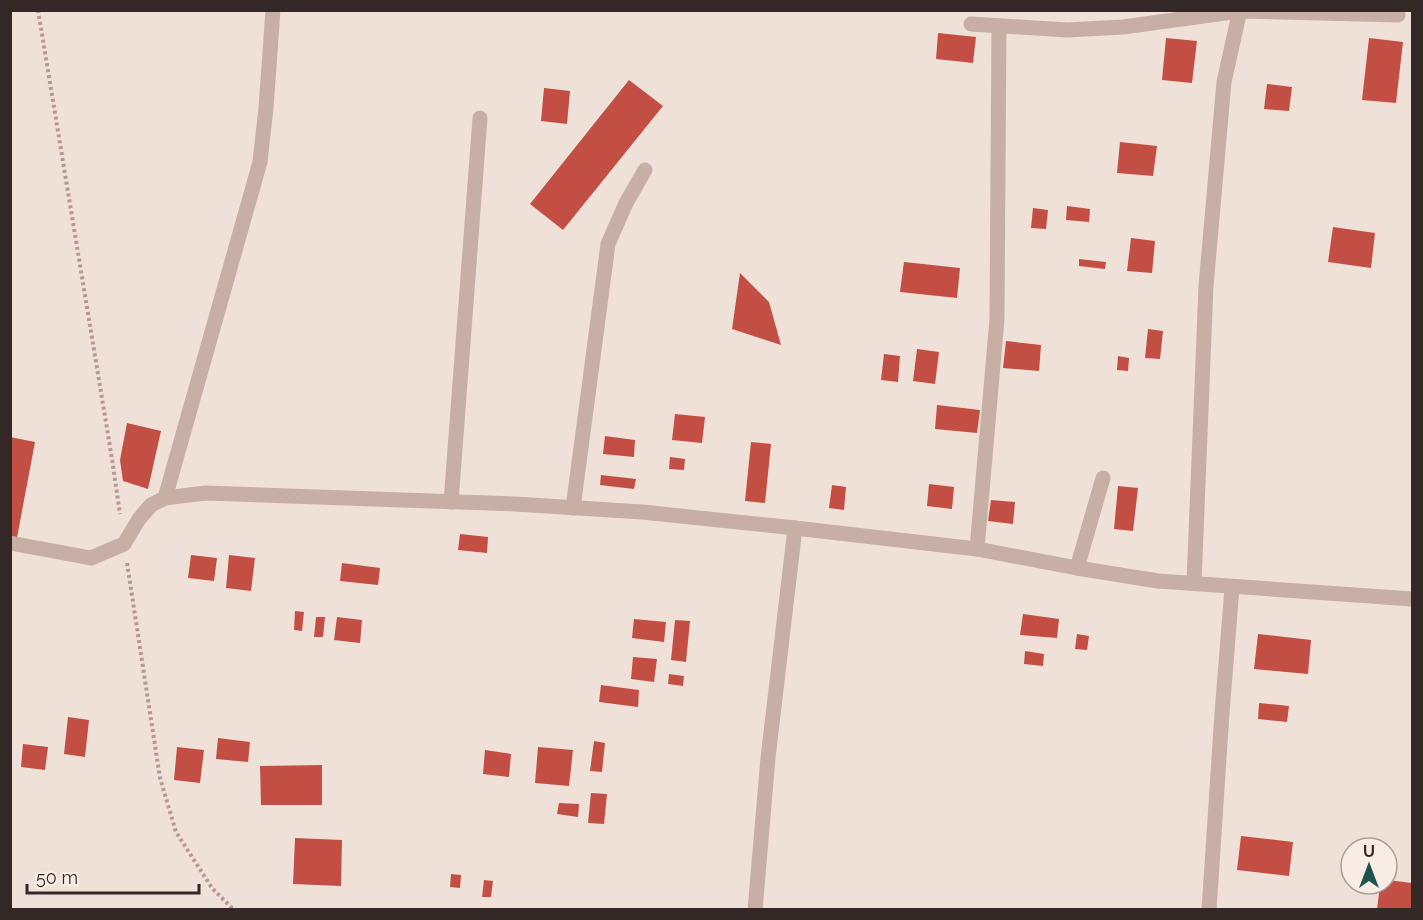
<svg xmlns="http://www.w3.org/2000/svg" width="1423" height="920" font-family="Raleway,sans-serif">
<rect width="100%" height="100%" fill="#f0e1d8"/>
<g fill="#c24e44">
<path d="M938 33 976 37 973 63 936 59Z"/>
<path d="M1166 38 1197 41 1192 83 1162 80Z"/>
<path d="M1369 38 1403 42 1396 103 1362 100Z"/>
<path d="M629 80 663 106 563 230 530 204Z"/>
<path d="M1267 84 1292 87 1289 111 1264 109Z"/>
<path d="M544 88 570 91 567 124 541 121Z"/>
<path d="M1120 142 1157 146 1153 176 1117 173Z"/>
<path d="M1067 206 1090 209 1089 222 1066 220Z"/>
<path d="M1033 208 1048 210 1046 229 1031 228Z"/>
<path d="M1333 227 1375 233 1371 268 1328 262Z"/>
<path d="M1131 238 1155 241 1152 273 1127 271Z"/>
<path d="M1079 259 1106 262 1105 269 1079 266Z"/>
<path d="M904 262 960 268 957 298 900 292Z"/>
<path d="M740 273 769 302 781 345 732 329Z"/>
<path d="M1148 329 1163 331 1160 359 1145 358Z"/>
<path d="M1006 341 1041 345 1039 371 1003 368Z"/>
<path d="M917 349 939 352 935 384 913 381Z"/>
<path d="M884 354 900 356 898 382 881 380Z"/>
<path d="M1118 356 1129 358 1128 371 1117 370Z"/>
<path d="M937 405 980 410 977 433 935 429Z"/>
<path d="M675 414 705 417 702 443 672 440Z"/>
<path d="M127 423 161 431 148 489 123 481 120 460Z"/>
<path d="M605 436 635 440 634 457 603 454Z"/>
<path d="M10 437 35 442 16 543 10 542Z"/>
<path d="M751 442 771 444 765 503 745 501Z"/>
<path d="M670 457 685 459 684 470 669 469Z"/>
<path d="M601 475 636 479 634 489 600 485Z"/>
<path d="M929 484 954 487 952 509 927 506Z"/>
<path d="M832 485 846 487 844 510 829 508Z"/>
<path d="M1118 486 1138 488 1133 531 1114 529Z"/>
<path d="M991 500 1015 502 1013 524 988 521Z"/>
<path d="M460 534 488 537 487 553 458 550Z"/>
<path d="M191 555 217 558 214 581 188 578Z"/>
<path d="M229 555 255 558 251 591 226 588Z"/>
<path d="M342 563 380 568 378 585 340 581Z"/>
<path d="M295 611 304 612 302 631 294 630Z"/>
<path d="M1023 614 1059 619 1057 638 1020 635Z"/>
<path d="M316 617H325L323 637H314Z"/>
<path d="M337 617 362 620 360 643 334 640Z"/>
<path d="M634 619 666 622 664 642 632 638Z"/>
<path d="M675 620 690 621 686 662 671 660Z"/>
<path d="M1077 634 1089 636 1087 650 1075 649Z"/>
<path d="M1258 634 1311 640 1308 674 1254 669Z"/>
<path d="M1025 651 1044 654 1043 666 1024 664Z"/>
<path d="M633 657 657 659 654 682 631 679Z"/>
<path d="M669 674 684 676 683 686 668 684Z"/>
<path d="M601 685 639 690 638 707 599 702Z"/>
<path d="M1259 703 1289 706 1287 722 1258 719Z"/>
<path d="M68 717 89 720 85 757 64 754Z"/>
<path d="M218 738 250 742 248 762 216 759Z"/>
<path d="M594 741 605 743 602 772 590 771Z"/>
<path d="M23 744 48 747 45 770 21 767Z"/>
<path d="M177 747 204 750 200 783 174 780Z"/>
<path d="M538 747 573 750 569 786 535 783Z"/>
<path d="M485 750 511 754 509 777 483 774Z"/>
<path d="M322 765V805H261L260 766Z"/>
<path d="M591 793 607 794 604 824 588 823Z"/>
<path d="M559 803 579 804 578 817 557 814Z"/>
<path d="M1241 836 1293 842 1289 876 1237 870Z"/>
<path d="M295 838 342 840 341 886 293 884Z"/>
<path d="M451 874 461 875 460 888 450 887Z"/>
<path d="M484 880 493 881 491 897H482Z"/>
<path d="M1387 880 1412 883V910H1377L1380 884H1387Z"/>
</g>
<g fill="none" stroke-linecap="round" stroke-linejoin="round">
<g stroke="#b3998f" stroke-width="4" stroke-dasharray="3 3" stroke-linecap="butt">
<path d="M38 10 112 459 120 514"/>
<path d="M127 563 160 778 176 832 212 888 234 910"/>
</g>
<g stroke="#c7afa5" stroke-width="15">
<path d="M971 24 1067 30 1123 27 1240 11 1398 15"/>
<path d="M165 498 260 162 266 108 273 10"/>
<path d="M451 502 480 118"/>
<path d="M573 508 608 244 626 203 645 170"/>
<path d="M10 543 91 558 124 544 139 519 151 505 165 498 205 493 515 504 642 512 795 528 977 549 1077 568 1158 581 1412 599"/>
<path d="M977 549 997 319 999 26"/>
<path d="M1077 568 1103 478"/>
<path d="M1194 583 1206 286 1224 82 1240 10"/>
<path d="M755 910 768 758 795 528"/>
<path d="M1209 910 1222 713 1232 588"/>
</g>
</g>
<rect width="1423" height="920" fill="none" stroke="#332826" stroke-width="24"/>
<g transform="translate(1369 866)"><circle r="28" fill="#f8ece4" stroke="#a99e98" stroke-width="1.5"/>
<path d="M0-4.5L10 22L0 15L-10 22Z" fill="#1d534e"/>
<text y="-9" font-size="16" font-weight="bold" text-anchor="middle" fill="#332826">U</text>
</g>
<path d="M27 884v9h172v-9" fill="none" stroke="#332826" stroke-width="3"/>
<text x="36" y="884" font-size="18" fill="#332826" stroke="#f8ece4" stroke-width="4.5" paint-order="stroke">50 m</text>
</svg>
